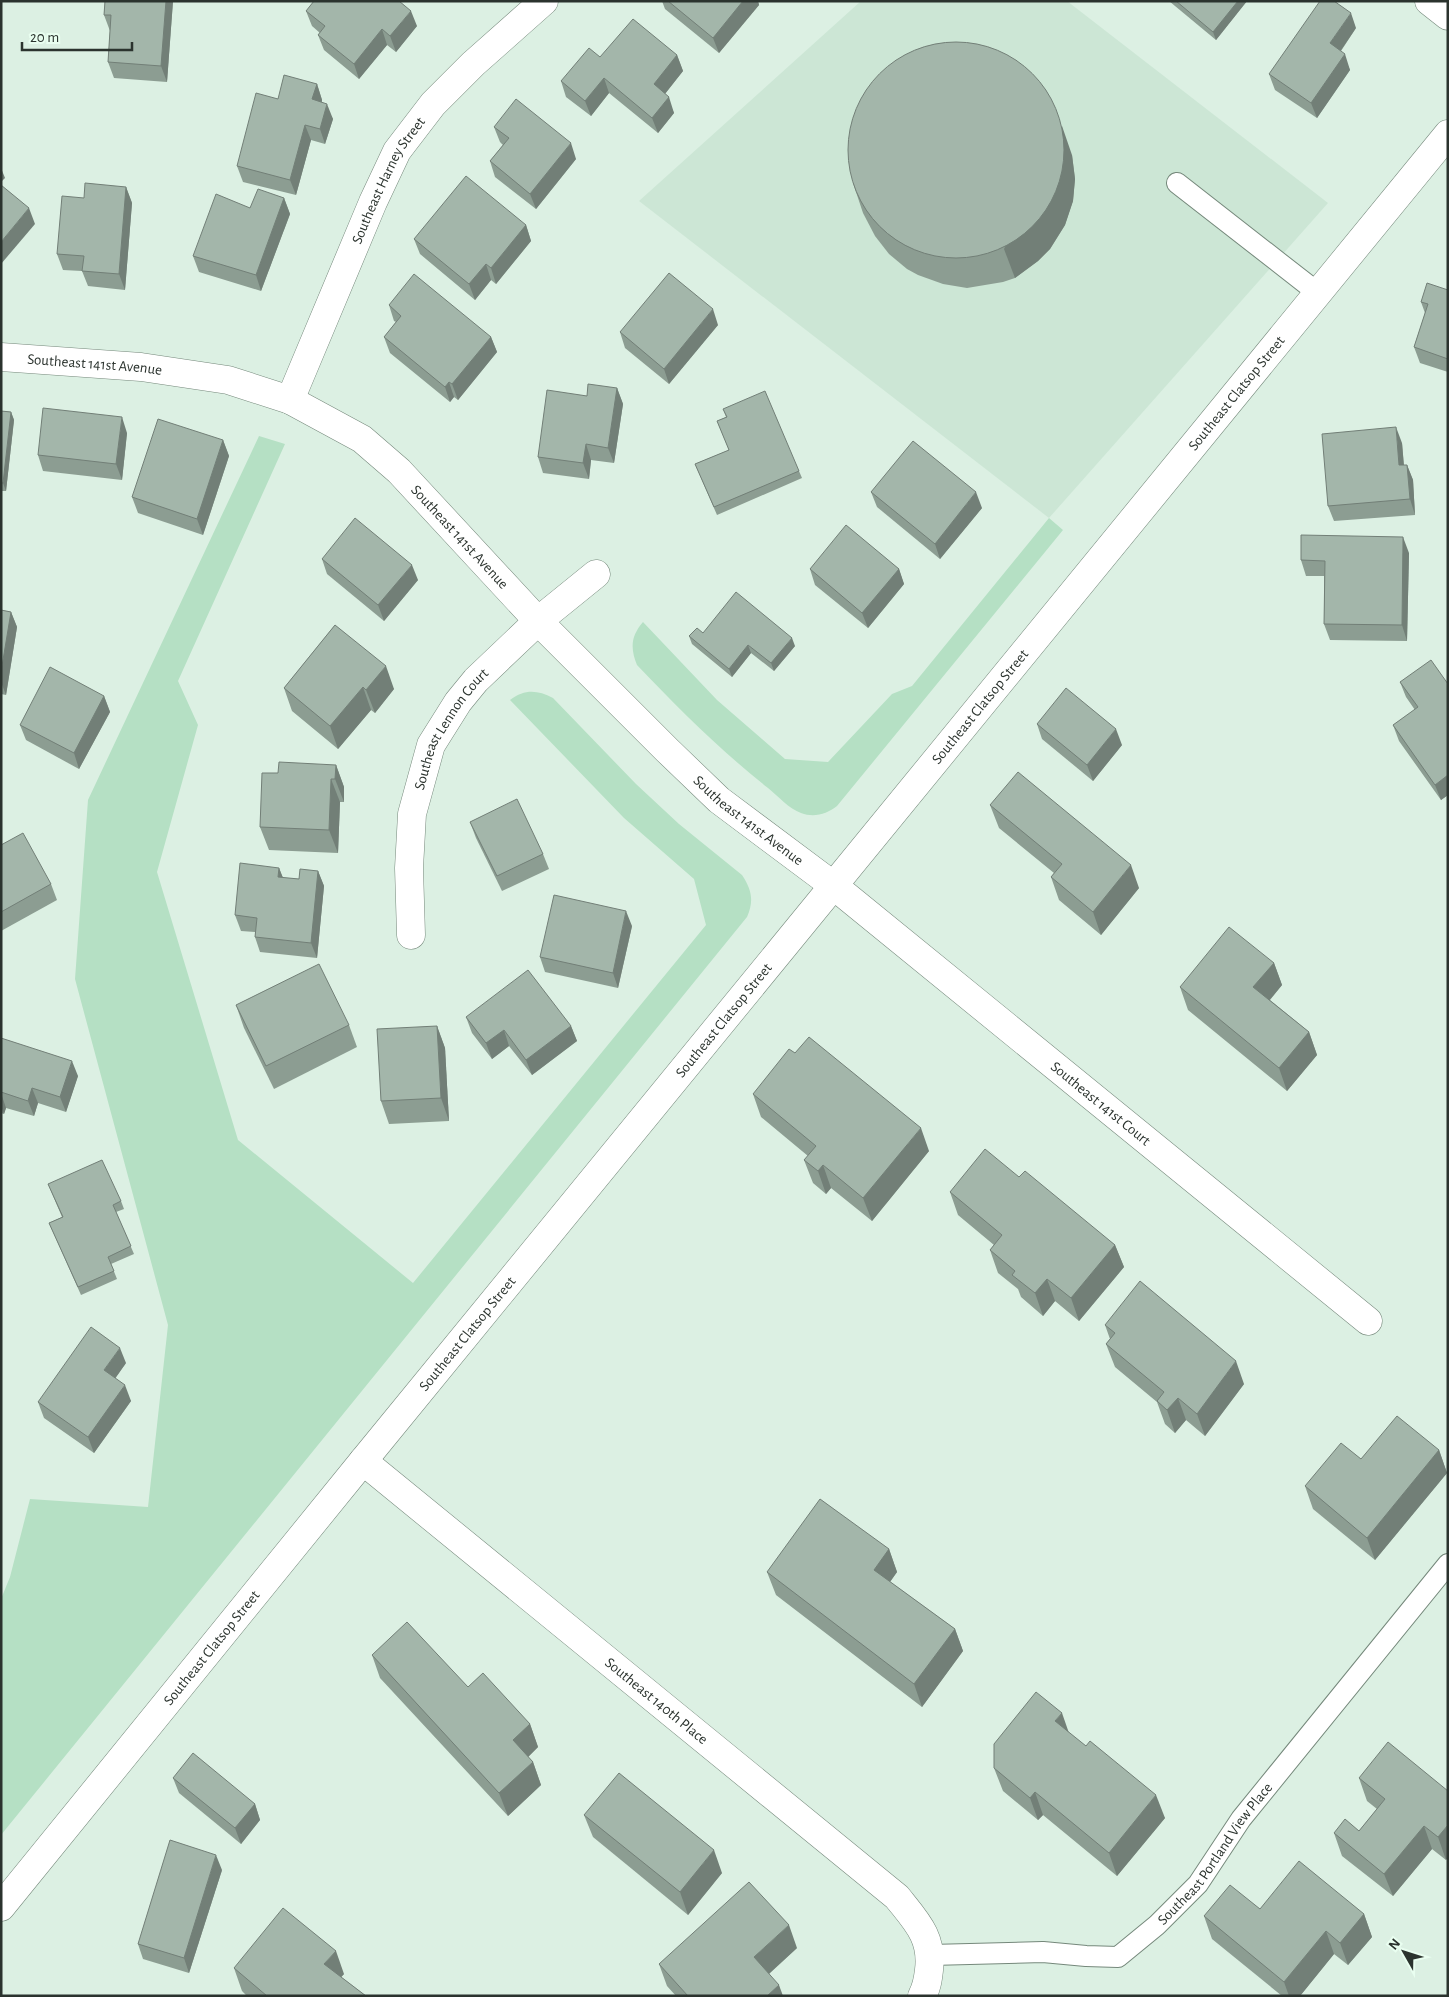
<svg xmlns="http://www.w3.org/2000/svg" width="1449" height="1997" font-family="'Alegreya Sans',sans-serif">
<rect width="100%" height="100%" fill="#dcf0e3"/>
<path fill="#cce6d5" d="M861 1H1067L1328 203 1049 518 639 201Z"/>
<g fill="#b5e0c4">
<path d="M259 436 285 444 178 681 198 725 157 872 238 1140 413 1283 706 925 694 879 624 818 510 700C525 689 537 690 553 698L636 784 679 824 742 875C752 890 754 901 747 917L1 1835V1599L10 1577 30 1499 148 1507 168 1325 75 979 88 800Z"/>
<path d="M1049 518 1063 530 837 806C827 814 814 818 801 813 789 809 778 796 768 788 720 750 679 709 637 665 630 648 631 636 643 622L717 700 785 759 828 762 892 694 912 686Z"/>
</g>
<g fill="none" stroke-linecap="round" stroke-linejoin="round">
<g stroke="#75887b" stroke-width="22">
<g id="service">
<path d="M1177 183 1318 293"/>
<path id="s1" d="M931 1955 1043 1952 1086 1956 1118 1957 1157 1925 1198 1884 1241 1819 1448 1564"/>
</g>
</g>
<g stroke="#75887b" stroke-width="29">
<g id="minor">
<path d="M1429 1 1448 16"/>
<path id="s2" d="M1 357 141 367 228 380 290 400 362 439 399 471 538 621 667 750 719 800 834 886 1368 1321"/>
<path id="s3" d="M290 400 373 202 397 151 433 104 473 64 544 1"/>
<path id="s4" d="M411 935 409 868 412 814 431 745 458 702 476 680 538 621 596 574"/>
<path id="s5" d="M363 1461 897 1897C916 1921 933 1937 929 1970 928 1979 927 1987 922 1996"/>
</g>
</g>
<g stroke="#75887b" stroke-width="29">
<g id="tertiary">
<path id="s6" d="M1 1907 363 1461 1448 134"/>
</g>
</g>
<use href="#service" stroke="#fff" stroke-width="20"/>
<use href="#minor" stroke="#fff" stroke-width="28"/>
<use href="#tertiary" stroke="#fff" stroke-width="28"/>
</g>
<g fill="#8c9d92">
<path d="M105 1H173L167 82 114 78 108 62 110 31 104 15Z"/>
<path d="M662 1H758L759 5 719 53 665 9Z"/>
<path d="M1169 1H1247L1216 40Z"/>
<path d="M306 11 417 26 396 52 387 45 359 79 324 50 318 35 320 33 312 26Z"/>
<path d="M1356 28 1341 51 1350 70 1317 118 1275 90 1269 74Z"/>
<path d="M677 55 683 71 665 94 674 113 658 133 609 93 591 116 566 97 561 81 600 57Z"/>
<path d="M317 84 322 100V102L333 119 325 144 311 140 296 195 243 182 237 166 278 99Z"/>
<path d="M494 127 576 159 536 209 495 177 490 161 503 145 500 142Z"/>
<path d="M1072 155 1075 179 1073 201 1065 225 1050 249 1038 261 1015 278 1003 282 967 288 943 284 918 275 907 269 889 254 875 236 863 213 853 183Z"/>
<path d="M126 187 132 203 125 290 88 286 82 271 63 270 57 254 84 198Z"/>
<path d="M284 198 290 214 261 291 199 272 193 256 250 208Z"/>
<path d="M526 225 531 241 496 284 491 280 475 300 420 254 414 239Z"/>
<path d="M1448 290V372L1420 363 1414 347 1425 313 1421 302Z"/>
<path d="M389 305 491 337 497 352 458 400 454 397 450 402 390 353 384 337 396 322 394 321Z"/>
<path d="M718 325 669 384 625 348 620 332Z"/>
<path d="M617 388 623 404 614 463 591 460 589 479 543 473 538 457 587 396Z"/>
<path d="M723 409 799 471 802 478 717 515 695 464 729 450 717 421 726 417Z"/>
<path d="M1 411 11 412 14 420 6 491H1Z"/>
<path d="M127 433 122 480 43 471 38 455Z"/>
<path d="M223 440 229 456 203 535 138 513 132 497Z"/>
<path d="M1402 443 1404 465H1407L1413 480 1415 515 1334 521 1328 506Z"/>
<path d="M871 492 982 508 940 559 877 507Z"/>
<path d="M1409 553 1407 641 1330 640 1324 624V576H1306L1301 560Z"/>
<path d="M322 559 418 580 384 621 327 574Z"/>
<path d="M810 569H899L904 584 868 628 815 585Z"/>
<path d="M1 610 11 612 17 627 6 695 1 694Z"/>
<path d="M335 625 394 689 375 713 371 710 338 749 292 711 284 688Z"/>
<path d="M703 633 795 646 774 671 751 653 732 677 692 644 689 636Z"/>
<path d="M1400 682 1448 684V795L1441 800 1399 741 1393 725 1415 710 1406 697Z"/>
<path d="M104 696 110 712 79 769 26 740 20 725Z"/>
<path d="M1037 724 1122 745 1093 781 1042 739Z"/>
<path d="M336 765 344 787V802H340L338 853 269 850 260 827 278 773Z"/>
<path d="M990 805 1139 888 1101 935 1059 900 1051 877 1054 873 999 828Z"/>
<path d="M470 822 543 854 549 869 502 891 476 838Z"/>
<path d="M1 845 51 884 57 900 1 931Z"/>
<path d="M279 868 283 878 299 879 318 871 324 886 317 958 260 952 255 937V932L241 931 235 915Z"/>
<path d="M632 926 618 988 545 972 540 957Z"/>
<path d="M1274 963 1282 985 1270 1000 1309 1032 1317 1055 1287 1091 1188 1010 1180 987Z"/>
<path d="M236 1005 349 1025 357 1047 274 1089 244 1028Z"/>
<path d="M466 1017 571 1026 577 1041 532 1075 509 1046 492 1059 472 1033Z"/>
<path d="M437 1026 445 1048 449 1121 389 1124 381 1101Z"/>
<path d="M1 1038 78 1076 66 1112 38 1103 34 1116 6 1108 4 1114 1 1113Z"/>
<path d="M753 1094 929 1151 872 1221 831 1188 826 1194 813 1183 804 1160 808 1156 761 1117Z"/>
<path d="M1019 1177 1115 1245 1124 1267 1079 1321 1055 1301 1043 1316 1021 1297 1018 1289 998 1273 990 1250 994 1245 958 1215 950 1192Z"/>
<path d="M48 1184 121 1201 124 1209 116 1212 134 1254 111 1264 117 1279 81 1295 49 1223 62 1217Z"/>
<path d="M1105 1325 1244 1384 1205 1436 1186 1420 1175 1433 1165 1424 1157 1402 1115 1367 1106 1344 1110 1339Z"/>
<path d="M126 1363 115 1378 131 1401 94 1453 44 1418 38 1402Z"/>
<path d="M1439 1450 1447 1473 1375 1560 1313 1509 1305 1486 1361 1459Z"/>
<path d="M889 1549 897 1572 890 1582 955 1629 963 1651 922 1707 776 1595 767 1572Z"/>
<path d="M372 1655 468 1687 530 1724 538 1747 528 1757 533 1762 541 1785 508 1816 380 1678Z"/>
<path d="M1068 1732 1165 1818 1117 1876 1043 1815 1038 1820 1003 1791 994 1768Z"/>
<path d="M173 1778 255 1804 260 1820 241 1844 179 1793Z"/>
<path d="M1359 1778 1448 1791 1446 1860 1432 1849 1393 1896 1342 1856 1334 1833 1359 1831 1377 1809 1367 1801Z"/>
<path d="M584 1815 722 1873 688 1915 593 1837Z"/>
<path d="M222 1870 189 1973 143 1959 138 1944Z"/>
<path d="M1260 1909 1364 1914 1372 1937 1348 1965 1334 1954 1300 1996H1282L1212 1939 1204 1916Z"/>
<path d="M797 1948 769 1974 783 1996H676L667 1986 659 1964Z"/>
<path d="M234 1968 344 1974 341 1977 366 1996H247L242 1991Z"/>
</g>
<g fill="#727f77">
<path d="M166 1H173L167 82 161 66Z"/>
<path d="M743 1H758L759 5 719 53 713 38Z"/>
<path d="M1238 1H1247L1216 40 1213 32Z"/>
<path d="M411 11 417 26 396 52 390 36Z"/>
<path d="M1351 13 1356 28 1335 59 1330 43Z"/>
<path d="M382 29 387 45 359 79 354 64Z"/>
<path d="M1345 54 1350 70 1317 118 1311 103Z"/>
<path d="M677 55 683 71 660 100 654 84Z"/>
<path d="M604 78 609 93 591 116 585 101Z"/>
<path d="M317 84 322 100 318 115 312 99Z"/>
<path d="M669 97 674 113 658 133 652 118Z"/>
<path d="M327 104 333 119 325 144 320 129Z"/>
<path d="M305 125 311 140 296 195 290 180Z"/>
<path d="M1062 126 1072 155 1075 179 1073 201 1065 225 1050 249 1038 261 1015 278 1004 249Z"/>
<path d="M571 143 576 159 536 209 530 194Z"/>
<path d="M1 168 5 178 1 182Z"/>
<path d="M126 187 132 203 125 290 119 274Z"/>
<path d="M284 198 290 214 261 291 256 275Z"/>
<path d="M29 208 35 224 1 264V242Z"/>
<path d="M526 225 531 241 496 284 491 268Z"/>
<path d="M486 264 491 280 475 300 469 284Z"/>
<path d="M713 309 718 325 669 384 664 369Z"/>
<path d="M491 337 497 352 458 400 452 384Z"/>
<path d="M449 382 454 397 450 402 445 387Z"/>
<path d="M617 388 623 404 614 463 608 448Z"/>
<path d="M11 412 14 420 6 491 3 483Z"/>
<path d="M122 417 127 433 122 480 116 464Z"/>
<path d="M1396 427 1402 443 1405 481 1399 465Z"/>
<path d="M223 440 229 456 203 535 197 519Z"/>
<path d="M586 444 591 460 589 479 583 463Z"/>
<path d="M1407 465 1413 480 1415 515 1410 499Z"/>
<path d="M976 492 982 508 940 559 935 544Z"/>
<path d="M1403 537 1409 553 1407 641 1402 625Z"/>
<path d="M412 565 418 580 384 621 378 605Z"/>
<path d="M899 569 904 584 868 628 862 613Z"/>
<path d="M11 612 17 627 6 695 1 682V672Z"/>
<path d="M792 638 795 646 774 671 771 663Z"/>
<path d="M748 645 751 653 732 677 729 669Z"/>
<path d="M386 666 394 689 375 713 366 690Z"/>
<path d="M363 687 371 710 338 749 330 726Z"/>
<path d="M104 696 110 712 79 769 74 753Z"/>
<path d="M1116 729 1122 745 1093 781 1087 765Z"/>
<path d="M336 765 344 787V802L335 779Z"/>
<path d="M1448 775V795L1441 800 1435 785Z"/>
<path d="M331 779 340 802 338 853 329 830Z"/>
<path d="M1131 865 1139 888 1101 935 1093 912Z"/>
<path d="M279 868 285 883 278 877Z"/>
<path d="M318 871 324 886 317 958 311 943Z"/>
<path d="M626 911 632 926 618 988 613 973Z"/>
<path d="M1274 963 1282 985 1262 1009 1253 987Z"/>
<path d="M437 1026 445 1048 449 1121 441 1098Z"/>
<path d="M571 1026 577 1041 532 1075 526 1060Z"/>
<path d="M504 1030 509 1046 492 1059 486 1043Z"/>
<path d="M1309 1032 1317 1055 1287 1091 1279 1068Z"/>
<path d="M72 1061 78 1076 66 1112 60 1097Z"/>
<path d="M32 1088 38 1103 34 1116 28 1101Z"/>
<path d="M1 1093 6 1108 4 1114 1 1106Z"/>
<path d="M921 1128 929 1151 872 1221 863 1198Z"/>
<path d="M823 1165 831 1188 826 1194 818 1171Z"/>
<path d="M1115 1245 1124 1267 1079 1321 1071 1298Z"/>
<path d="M1047 1279 1055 1301 1043 1316 1035 1293Z"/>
<path d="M120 1348 126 1363 110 1386 104 1370Z"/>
<path d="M1236 1361 1244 1384 1205 1436 1197 1414Z"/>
<path d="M125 1385 131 1401 94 1453 88 1437Z"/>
<path d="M1178 1398 1186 1420 1175 1433 1167 1410Z"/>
<path d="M1439 1450 1447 1473 1375 1560 1367 1538Z"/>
<path d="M889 1549 897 1572 882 1593 874 1570Z"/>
<path d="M955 1629 963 1651 922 1707 914 1684Z"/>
<path d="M1062 1713 1070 1736 1055 1721Z"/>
<path d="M530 1724 538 1747 522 1763 513 1740Z"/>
<path d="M533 1762 541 1785 508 1816 499 1793Z"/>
<path d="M1035 1792 1043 1815 1038 1820 1030 1798Z"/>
<path d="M1156 1795 1165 1818 1117 1876 1109 1853Z"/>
<path d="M255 1804 260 1820 241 1844 235 1828Z"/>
<path d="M1448 1825V1858L1446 1860 1438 1837Z"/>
<path d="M1424 1826 1432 1849 1393 1896 1384 1874Z"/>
<path d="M714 1850 722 1873 688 1915 680 1892Z"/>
<path d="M216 1855 222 1870 189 1973 184 1958Z"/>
<path d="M1364 1914 1372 1937 1348 1965 1340 1943Z"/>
<path d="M789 1925 797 1948 762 1980 754 1957Z"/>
<path d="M1326 1931 1334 1954 1300 1996H1289L1284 1982Z"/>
<path d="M336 1951 344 1974 332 1987 324 1964Z"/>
<path d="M779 1985 783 1996H767Z"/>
</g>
<g fill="#a3b6aa" stroke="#727f77">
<path d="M105 1H166L161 66 108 62 111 15H104Z"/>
<path d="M314 1H399L411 11 390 36 382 29 354 64 318 35 325 26 306 11Z"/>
<path d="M668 1H743L713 38Z"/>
<path d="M1176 1H1238L1213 32Z"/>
<path d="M1320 1H1334L1351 13 1330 43 1345 54 1311 103 1269 74Z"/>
<path d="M633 19 677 55 654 84 669 97 652 118 604 78 585 101 561 81 589 48 600 57Z"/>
<circle cx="956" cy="150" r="108"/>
<path d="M284 75 317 84 312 99 327 104 320 129 305 125 290 180 237 166 256 93 278 99Z"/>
<path d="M516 99 571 143 530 194 490 161 509 138 494 127Z"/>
<path d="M466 176 526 225 491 268 486 264 469 284 414 239Z"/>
<path d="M85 183 126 187 119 274 82 271 84 256 57 254 62 196 84 198Z"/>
<path d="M1 185 29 208 1 242Z"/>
<path d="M258 189 284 198 256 275 193 256 216 194 250 208Z"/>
<path d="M669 273 713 309 664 369 620 332Z"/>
<path d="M414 274 491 337 452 384 449 382 445 387 384 337 401 316 389 305Z"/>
<path d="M1427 283 1448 290V359L1414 347 1428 304 1421 302Z"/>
<path d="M588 384 617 388 608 448 586 444 583 463 538 457 547 390 587 396Z"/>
<path d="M765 391 799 471 714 507 695 464 729 450 717 421 727 417 723 409Z"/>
<path d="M43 408 122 417 116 464 38 455Z"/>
<path d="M1 411 11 412 3 483H1Z"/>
<path d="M158 419 223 440 197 519 132 497Z"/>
<path d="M1396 427 1399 465H1407L1410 499 1328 506 1322 434Z"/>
<path d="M913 441 976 492 935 544 871 492Z"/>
<path d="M355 518 412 565 378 605 322 559Z"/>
<path d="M846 525 899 569 862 613 810 569Z"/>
<path d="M1301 535 1403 537 1402 625 1324 624 1325 561 1301 560Z"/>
<path d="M736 592 792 638 771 663 748 645 729 669 689 636 697 628 703 633Z"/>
<path d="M1 610 11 612 1 672Z"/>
<path d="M335 625 386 666 366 690 363 687 330 726 284 688Z"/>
<path d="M1431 660 1448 684V775L1435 785 1393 725 1418 707 1400 682Z"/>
<path d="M50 667 104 696 74 753 20 725Z"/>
<path d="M1066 688 1116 729 1087 765 1037 724Z"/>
<path d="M279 762 336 765 335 779H331L329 830 260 827 262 773H278Z"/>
<path d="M1018 772 1131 865 1093 912 1051 877 1062 864 990 805Z"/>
<path d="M517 799 543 854 497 876 470 822Z"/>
<path d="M23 833 51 884 1 912V845Z"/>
<path d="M240 863 279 868 278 877 299 879 300 869 318 871 311 943 255 937 257 918 235 915Z"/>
<path d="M554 895 626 911 613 973 540 957Z"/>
<path d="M1229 927 1274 963 1253 987 1309 1032 1279 1068 1180 987Z"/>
<path d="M319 964 349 1025 266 1066 236 1005Z"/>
<path d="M528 970 571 1026 526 1060 504 1030 486 1043 466 1017Z"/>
<path d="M437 1026 441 1098 381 1101 377 1029Z"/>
<path d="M809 1037 921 1128 863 1198 823 1165 818 1171 804 1160 816 1146 753 1094 789 1049 795 1053Z"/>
<path d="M1 1038 72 1061 60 1097 32 1088 28 1101 1 1092Z"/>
<path d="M985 1149 1019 1177 1025 1171 1115 1245 1071 1298 1047 1279 1035 1293 1012 1275 1015 1271 990 1250 1002 1235 950 1192Z"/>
<path d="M102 1160 121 1201 113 1205 131 1246 108 1257 114 1271 78 1287 49 1223 63 1217 48 1184Z"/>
<path d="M1140 1281 1236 1361 1197 1414 1178 1398 1167 1410 1157 1401 1164 1392 1106 1344 1115 1333 1105 1325Z"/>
<path d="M91 1327 120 1348 104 1370 125 1385 88 1437 38 1402Z"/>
<path d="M1397 1416 1439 1450 1367 1538 1305 1486 1341 1443 1361 1459Z"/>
<path d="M820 1499 889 1549 874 1570 955 1629 914 1684 767 1572Z"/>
<path d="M407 1622 468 1687 483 1673 530 1724 513 1740 533 1762 499 1793 372 1655Z"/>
<path d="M1036 1692 1062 1713 1055 1721 1086 1746 1090 1741 1156 1795 1109 1853 1035 1792 1030 1798 994 1768V1744Z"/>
<path d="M1388 1742 1448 1791V1825L1438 1837 1424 1826 1384 1874 1334 1833 1345 1819 1359 1831 1385 1799 1359 1778Z"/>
<path d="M193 1753 255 1804 235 1828 173 1778Z"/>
<path d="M619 1773 714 1850 680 1892 584 1815Z"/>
<path d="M170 1840 216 1855 184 1958 138 1944Z"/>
<path d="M1299 1861 1364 1914 1340 1943 1326 1931 1284 1982 1204 1916 1230 1885 1260 1909Z"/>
<path d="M749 1882 789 1925 754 1957 779 1985 767 1996H688L659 1964Z"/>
<path d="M283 1908 336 1951 324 1964 366 1996H267L234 1968Z"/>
</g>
<g text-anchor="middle" stroke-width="4" stroke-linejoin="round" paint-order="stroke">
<g font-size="15" fill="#2b332e" stroke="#e9fef0">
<text dy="5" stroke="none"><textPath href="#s3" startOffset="241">Southeast Harney Street</textPath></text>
<text dy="5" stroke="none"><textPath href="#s2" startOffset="94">Southeast 141st Avenue</textPath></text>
<text dy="5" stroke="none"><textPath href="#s6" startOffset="1954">Southeast Clatsop Street</textPath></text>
<text dy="5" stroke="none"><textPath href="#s2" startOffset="514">Southeast 141st Avenue</textPath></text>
<text dy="5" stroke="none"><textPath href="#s6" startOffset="1549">Southeast Clatsop Street</textPath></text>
<text dy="5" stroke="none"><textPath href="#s4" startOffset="216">Southeast Lennon Court</textPath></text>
<text dy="5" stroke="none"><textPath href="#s2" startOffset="919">Southeast 141st Avenue</textPath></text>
<text dy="5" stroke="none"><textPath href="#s6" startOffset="1144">Southeast Clatsop Street</textPath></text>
<text dy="5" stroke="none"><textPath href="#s2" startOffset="1371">Southeast 141st Court</textPath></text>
<text dy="5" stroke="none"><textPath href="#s6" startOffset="739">Southeast Clatsop Street</textPath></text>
<text dy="5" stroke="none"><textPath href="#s6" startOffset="334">Southeast Clatsop Street</textPath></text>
<text dy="5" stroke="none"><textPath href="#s5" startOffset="379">Southeast 140th Place</textPath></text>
<text dy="5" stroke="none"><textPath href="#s1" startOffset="330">Southeast Portland View Place</textPath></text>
</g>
</g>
<rect width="1449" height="1997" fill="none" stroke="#2b332e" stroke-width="5"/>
<g transform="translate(1404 1952) rotate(309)" stroke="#e9fef0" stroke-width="4" paint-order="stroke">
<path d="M0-4L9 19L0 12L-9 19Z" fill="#2b332e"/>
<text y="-8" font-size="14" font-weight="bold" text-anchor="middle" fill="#2b332e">N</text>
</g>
<path d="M22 42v8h110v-8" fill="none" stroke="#2b332e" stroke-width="2.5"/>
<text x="30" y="42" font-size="15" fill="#2b332e" stroke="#e9fef0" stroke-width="4" paint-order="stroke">20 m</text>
</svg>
